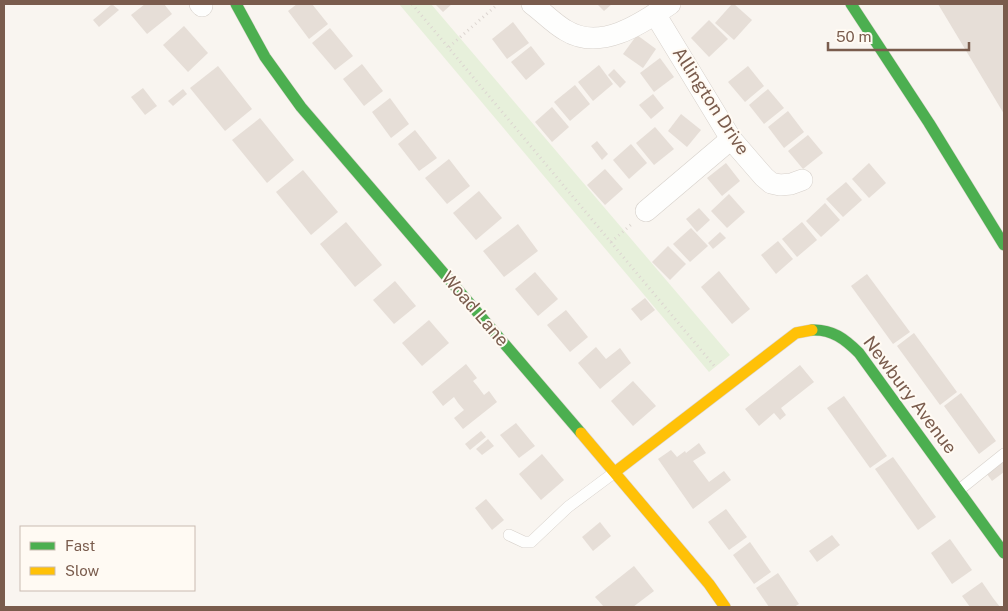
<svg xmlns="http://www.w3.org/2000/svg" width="1008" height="611" font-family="'Public Sans',sans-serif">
<rect width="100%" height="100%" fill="#f9f5f0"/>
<path fill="#e7f0db" d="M399 4H431L730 355 709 372Z"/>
<g fill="#e6ded7">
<path d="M112 4 119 10 99 27 93 20Z"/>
<path d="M145 4H164L172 14 147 34 131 15Z"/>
<path d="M297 4H312L328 24 309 39 288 11Z"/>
<path d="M435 4H452L443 12Z"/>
<path d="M597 4H612L604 11Z"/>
<path d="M732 4H734L752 20 734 40 715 23Z"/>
<path d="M938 4H1004V114Z"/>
<path d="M709 20 728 39 709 57 691 38Z"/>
<path d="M513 22 529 43 507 59 492 39Z"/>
<path d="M184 26 208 53 188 72 163 45Z"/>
<path d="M330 28 353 56 335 70 312 43Z"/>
<path d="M637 35 656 49 643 68 623 54Z"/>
<path d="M531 46 545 64 526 80 511 62Z"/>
<path d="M660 58 674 77 654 92 640 73Z"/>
<path d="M362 64 383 91 364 106 343 79Z"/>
<path d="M599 65 613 84 593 101 578 82Z"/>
<path d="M218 66 252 109 225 131 190 88Z"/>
<path d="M748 66 764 86 745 102 728 82Z"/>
<path d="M614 69 626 82 620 88 608 75Z"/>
<path d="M575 85 590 104 570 121 554 102Z"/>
<path d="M143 88 157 106 145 115 131 97Z"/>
<path d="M183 89 187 94 173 106 168 101Z"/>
<path d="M768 89 784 108 764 124 749 105Z"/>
<path d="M653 94 664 108 651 119 639 105Z"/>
<path d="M390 98 409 124 391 138 372 112Z"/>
<path d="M552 107 569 127 552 142 535 122Z"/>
<path d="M788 111 804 132 784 148 768 127Z"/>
<path d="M681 114 701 130 687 147 668 131Z"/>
<path d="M260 118 294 160 267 183 232 140Z"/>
<path d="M655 127 674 149 654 165 636 143Z"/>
<path d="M415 130 437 158 419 171 398 144Z"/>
<path d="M808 135 823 153 803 169 788 151Z"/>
<path d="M597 141 608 154 602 160 591 146Z"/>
<path d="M631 144 647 163 629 179 613 160Z"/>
<path d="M449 159 470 186 447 204 425 178Z"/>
<path d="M726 163 740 181 722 196 707 178Z"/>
<path d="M869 163 886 183 869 198 852 179Z"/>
<path d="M605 169 623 189 605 205 587 185Z"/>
<path d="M303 170 338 212 311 235 276 192Z"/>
<path d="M846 182 862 200 843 217 826 199Z"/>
<path d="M479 191 502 218 476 240 453 213Z"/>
<path d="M729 194 745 212 727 228 711 211Z"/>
<path d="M825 203 840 220 821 237 806 221Z"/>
<path d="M699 208 710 220 697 232 686 219Z"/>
<path d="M346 222 382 265 355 287 320 244Z"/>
<path d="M802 222 817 240 797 257 782 239Z"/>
<path d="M518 224 538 251 504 277 483 251Z"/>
<path d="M691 228 708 246 690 262 673 244Z"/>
<path d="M720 232 726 238 713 249 708 243Z"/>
<path d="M778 241 793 259 776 274 761 255Z"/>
<path d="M668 246 686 264 670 280 652 262Z"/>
<path d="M719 271 750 309 732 324 701 287Z"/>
<path d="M535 272 558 299 538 316 515 289Z"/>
<path d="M867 274 910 332 893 344 851 286Z"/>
<path d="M395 281 416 306 394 324 373 300Z"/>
<path d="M645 298 655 310 641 321 631 309Z"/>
<path d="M566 310 588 337 570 352 547 325Z"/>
<path d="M429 320 449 343 422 366 402 343Z"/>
<path d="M914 333 957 392 940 405 897 346Z"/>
<path d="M596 347 606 359 620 348 631 363 600 389 578 363Z"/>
<path d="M466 364 477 378 473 381 478 387 484 395 489 391 497 402 463 429 454 418 464 410 458 403 454 397 443 406 432 392Z"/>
<path d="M800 365 814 382 781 408 786 415 780 420 774 413 759 426 745 409Z"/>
<path d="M633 381 656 406 633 426 611 401Z"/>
<path d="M961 393 996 441 979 454 944 406Z"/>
<path d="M844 396 887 456 870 468 827 408Z"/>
<path d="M516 423 535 446 519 458 500 435Z"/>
<path d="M481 431 486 437 470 450 465 444Z"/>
<path d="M488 439 494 446 482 455 476 449Z"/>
<path d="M699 443 706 453 693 461 709 482 724 471 731 480 693 509 658 459 671 450 677 457 685 451 686 453Z"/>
<path d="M542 454 564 480 541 500 519 474Z"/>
<path d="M1004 455V472L992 481 984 470Z"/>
<path d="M893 457 936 517 918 530 875 469Z"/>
<path d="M486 499 504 520 492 530 475 508Z"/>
<path d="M726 509 747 537 729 550 708 522Z"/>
<path d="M600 522 611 536 593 551 582 537Z"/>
<path d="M832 535 840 545 817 562 809 551Z"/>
<path d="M950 539 972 570 952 584 931 553Z"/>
<path d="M750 542 771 572 754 584 733 555Z"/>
<path d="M634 566 654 591 633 607H604L595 597Z"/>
<path d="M778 573 799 604 794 607H769L756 588Z"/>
<path d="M982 582 993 598 1000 607H970L962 596Z"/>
</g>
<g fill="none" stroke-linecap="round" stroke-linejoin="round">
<g stroke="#d7d1cb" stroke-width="12">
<g id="lane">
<path d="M959 490 1004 454"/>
<path d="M509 535 524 542H531L568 507 615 472"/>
</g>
</g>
<g stroke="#d7d1cb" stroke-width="22">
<g id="street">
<path d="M200 4 202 6"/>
<path d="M532 4C543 12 553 23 565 30 600 52 641 24 670 4"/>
<path d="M655 14 731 139 764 177 771 183 780 185 791 184 802 180"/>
<path d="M646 211 731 139"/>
</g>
</g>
<g stroke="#d9d2cb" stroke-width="12">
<g id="fast">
<path d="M236 4 265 57 301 107 581 433"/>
<path d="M851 4 929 123 1004 245"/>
<path d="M812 330C832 329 845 339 859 353L1004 553"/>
</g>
</g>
<g stroke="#d9d2cb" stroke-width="12">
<g id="slow">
<path d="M581 433 709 584 725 607"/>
<path d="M615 472 796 333 812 330"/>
</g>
</g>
<g stroke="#dcd5d0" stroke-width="3" stroke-dasharray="1 4" stroke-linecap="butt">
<path d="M412 4 716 368"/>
<path d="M449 47 498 4"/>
<path d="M611 242 633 223"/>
</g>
<use href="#lane" stroke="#fefefd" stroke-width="11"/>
<use href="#street" stroke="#fefefd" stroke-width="21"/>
<use href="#fast" stroke="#4caf50" stroke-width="11"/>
<use href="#slow" stroke="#ffc107" stroke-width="11"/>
</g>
<g text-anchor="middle" stroke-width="4" stroke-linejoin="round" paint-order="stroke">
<g font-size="18" fill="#7a5c4d" stroke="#fffaf3">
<text transform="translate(711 101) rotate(57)" y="6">Allington Drive</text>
<text transform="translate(475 309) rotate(49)" y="6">Woad Lane</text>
<text transform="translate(910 395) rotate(53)" y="6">Newbury Avenue</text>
</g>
</g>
<rect width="1008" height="611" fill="none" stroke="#7a5c4d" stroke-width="10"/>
<rect x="20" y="526" width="175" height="65" fill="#fffaf3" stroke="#cabbb1"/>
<rect x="30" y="542" width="25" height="8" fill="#4caf50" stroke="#cabbb1"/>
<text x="65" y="551" font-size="15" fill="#7a5c4d">Fast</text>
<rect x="30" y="567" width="25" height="8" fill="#ffc107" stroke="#cabbb1"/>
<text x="65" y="576" font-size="15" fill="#7a5c4d">Slow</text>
<path d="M828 42v8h141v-8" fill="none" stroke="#7a5c4d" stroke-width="2.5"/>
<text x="836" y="42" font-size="15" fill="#7a5c4d" stroke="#fffaf3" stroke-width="4" paint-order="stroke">50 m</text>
</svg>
